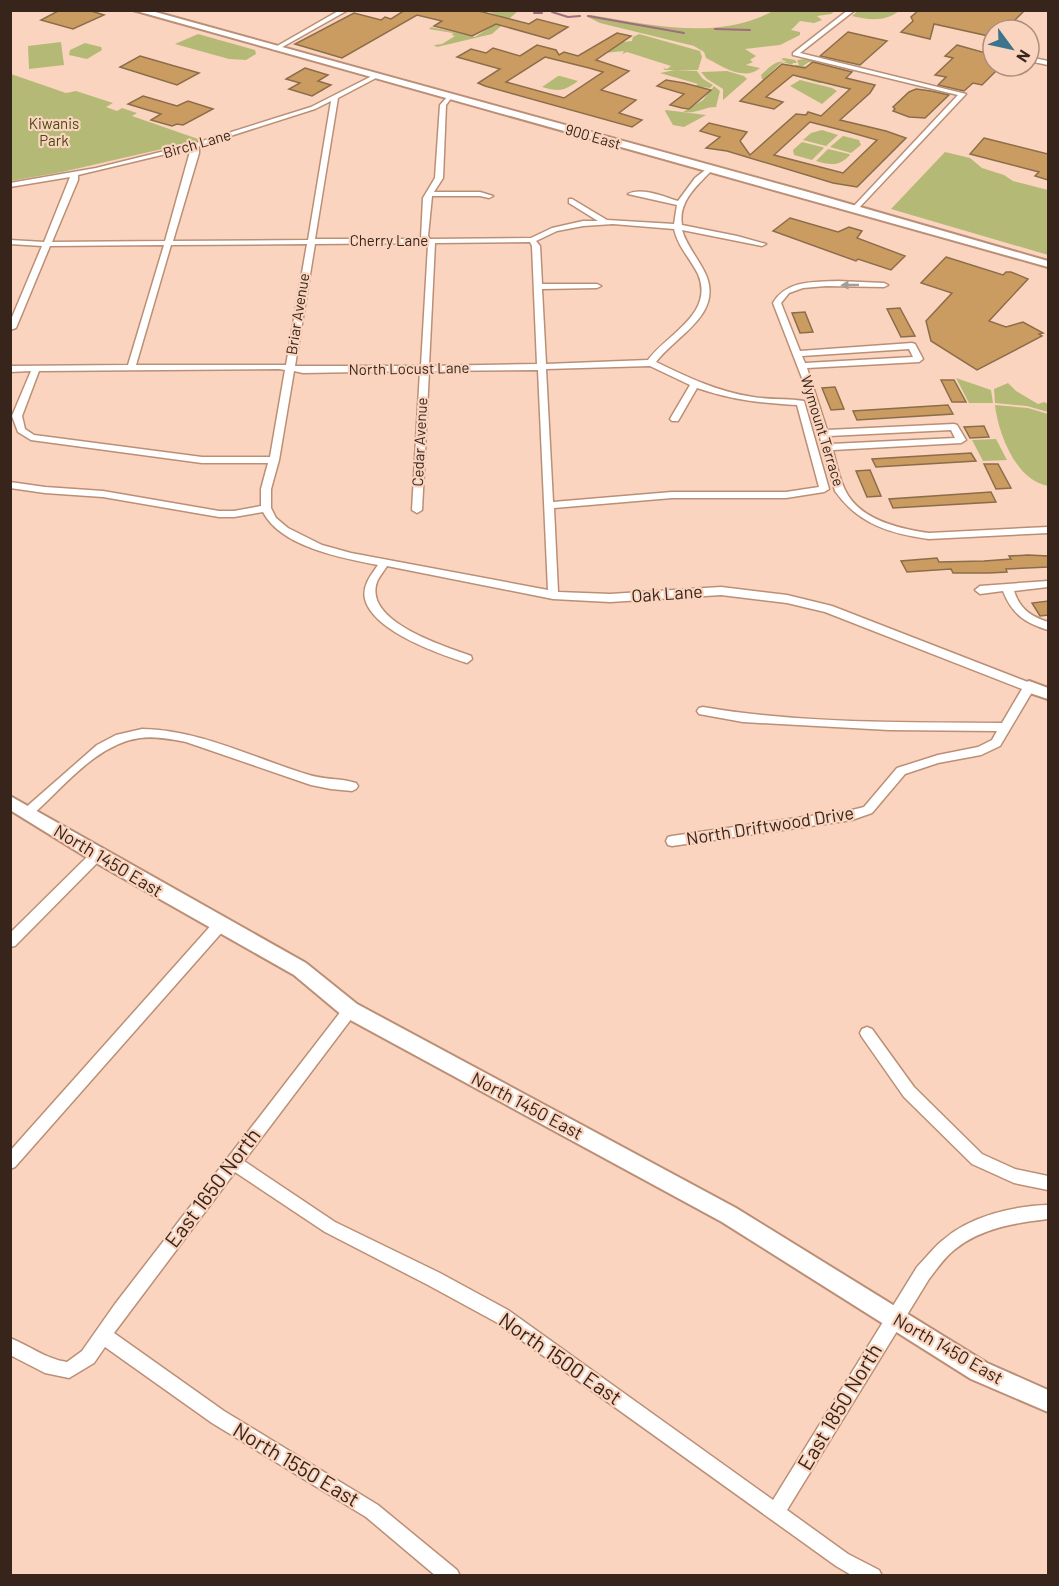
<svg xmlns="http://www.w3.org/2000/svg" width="1059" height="1586" font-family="Barlow,sans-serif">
<rect width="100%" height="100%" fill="#fad4be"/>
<g fill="#b5b976">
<path d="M859 10H899V11C885 22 869 20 852 16Z"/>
<path d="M487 11H518L492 34 437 47 434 45 442 44 455 36 452 35 453 33 429 29 431 27 475 37 505 18Z"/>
<path d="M773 11H835L831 14 817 16 822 20 814 23 800 21 791 30 800 32V35L780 45 745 49 756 56 750 60 753 62 746 65 760 68C744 82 722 66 706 58L704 52 694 46 600 23 586 16 591 15C651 25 717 41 773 11Z"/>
<path d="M198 34 255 50 256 54 246 60 229 59 175 44Z"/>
<path d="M639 34 700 51 702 57 698 70H665L663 68 667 69 671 66 627 52 622 54 624 51 605 53 623 42 632 41 633 37Z"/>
<path d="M61 42 64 65 29 69 28 46Z"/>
<path d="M85 43 101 47 102 50 87 59 69 55 70 50Z"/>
<path d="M784 58 795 60 797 63H793L792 65H799L797 60 806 59 820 62 823 67 809 62 803 66 831 73 822 83H819L792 75 804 68 782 62 767 76 770 81 762 79 761 75C769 68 775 59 787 62L781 59Z"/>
<path d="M675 70 697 71 703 79 713 85 710 88 695 86 698 84 660 73Z"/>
<path d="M727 71 744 76 747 79 723 100V89L707 79 701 72Z"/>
<path d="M11 74 66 93 76 91 113 103 106 107 117 111 122 108 137 113 132 116 201 140 62 172 11 181Z"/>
<path d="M558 76H560L578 81C564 91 559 92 542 87Z"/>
<path d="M800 80 832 88 837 91 822 104 790 86Z"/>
<path d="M714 86 720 91 716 107C704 107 696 114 683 112L703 100Z"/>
<path d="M666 110 706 115 684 127 673 125 665 111Z"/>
<path d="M822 130 838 135 826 146 803 140 811 133Z"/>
<path d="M843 136 859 140 861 145 851 153 830 147Z"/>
<path d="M802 142 822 147 824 148 812 160 794 155 793 150Z"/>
<path d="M828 149 849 154 850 155C839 167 830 165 816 161Z"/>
<path d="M945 152 970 158 982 168 1004 175 1013 181 1048 190V255L891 209Z"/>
<path d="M956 378 991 390 993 403H969Z"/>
<path d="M1008 383 1016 391 1038 404 1044 402 1048 404V412L1027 406 995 403 994 389Z"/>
<path d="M995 405 1028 408 1048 414V486C1016 481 998 433 995 405Z"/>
<path d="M996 439 1007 460 983 461 972 440Z"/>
</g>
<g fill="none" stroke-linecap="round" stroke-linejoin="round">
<g stroke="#a26c7f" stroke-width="2">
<path d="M552 12 568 17 580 16"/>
<path d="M534 13H542"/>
<path d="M588 16 684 33"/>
<path d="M715 29 750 30"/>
</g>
</g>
<g fill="#cb9c62" stroke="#8c6d49" stroke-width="1.5" fill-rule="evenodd">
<path d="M60 10H88L104 15 73 29 41 20Z"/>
<path d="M405 10H475L529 24 537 19 568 27 549 39 496 24 472 36 434 26 442 21 417 15 342 58 295 44 354 13 381 20 385 17 391 19Z"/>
<path d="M919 10H1025L1005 30H993V37L934 24 930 39 901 32 913 21 911 17Z"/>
<path d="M848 32 887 41 860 65 820 56Z"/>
<path d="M617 33 631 36 596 60 629 71 601 90 636 100 619 113 642 120 632 127 485 86 478 83 500 69 457 57 471 49 486 53 493 48 520 56 537 45 556 50 559 55 564 52 578 56ZM545 57 589 68 603 72 564 98 506 82Z"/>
<path d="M957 45 993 55V66H1001L982 85 973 83 964 91 938 85 946 77 935 75 953 58 945 56Z"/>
<path d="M140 56 171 65 199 73 177 85 120 67Z"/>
<path d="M813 62 852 72 846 78 875 85 870 93 840 120 886 131 906 138 857 187 833 183 727 151 706 148 720 137 700 131 709 123 747 132 740 141 750 155 796 114 806 115 808 112 821 116 850 89 793 75 766 97 783 102 774 109 740 101 782 64 805 68ZM810 122 849 132 877 140 843 173 774 155Z"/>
<path d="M305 68 328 75 318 81 331 85 312 96 289 89 300 83 286 79Z"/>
<path d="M666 80 684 83 711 90 689 109 682 108 670 105 684 94 657 86Z"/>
<path d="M916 89 931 91 949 95 925 118 909 117 893 111 895 109 893 107 909 92Z"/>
<path d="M143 96 177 106 188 101 213 109 183 125 177 124 172 126 151 120 161 114 128 104Z"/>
<path d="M984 138 1048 154V180L1035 176 1039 172 970 154Z"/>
<path d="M790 218 838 232 849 227 862 231 857 238 905 256 891 270 858 259 856 261 773 231Z"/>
<path d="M946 257 1003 275 1006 272H1011L1028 279 989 321 1006 327 1023 322 1043 333 1039 334 1042 336 977 370 931 341 926 321 952 293 921 283Z"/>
<path d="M900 308 915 336 901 337 887 309Z"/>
<path d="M805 312 813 332 800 333 792 313Z"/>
<path d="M941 380H954L966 402H952Z"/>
<path d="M835 387 844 409 831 410 822 388Z"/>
<path d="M948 405 953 414 857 420 853 411Z"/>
<path d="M984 426 989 437 970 438 964 427Z"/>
<path d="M971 453 976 461 876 467 872 459Z"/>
<path d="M984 464H998L1011 488 996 489Z"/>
<path d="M870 470 881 496 867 497 856 471Z"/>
<path d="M991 492 996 502 893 508 889 499Z"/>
<path d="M1028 555 1048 556V567L1006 569 1007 572 989 573H953L951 569 907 572 901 561 937 558 939 562 984 561 1011 559 1009 556Z"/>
<path d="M1048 601V615L1040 616 1032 603Z"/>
</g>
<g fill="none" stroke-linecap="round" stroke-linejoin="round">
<g stroke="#bb8f76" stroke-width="3">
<g id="street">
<path d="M340 10H348L277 50 272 49Z"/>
<path d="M848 10H855L800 53 966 94 856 211 852 209 853 207 958 95 793 55V53Z"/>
<path d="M1029 57 1048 61V65L1029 61Z"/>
<path d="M374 75 376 76V78L338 98 315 239H421L423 198 435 178 440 105 449 95 452 97 446 105 443 178 434 192H480L493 196 489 198 480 196H432L428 236 430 239 531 238 552 228 583 221H598L569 203V199H572L607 220 674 224 677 205 628 194C642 187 664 197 678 201L695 178 709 167 713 169C697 186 678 201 682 225L737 236 766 244 762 246 682 230C687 247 699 259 706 275 723 315 675 336 656 362 687 377 718 392 753 397 770 400 787 398 804 401L829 489 824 492 786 498H672L554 508 558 592 610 594 721 587 787 595 832 606 1033 684 1035 687 1000 746 981 755 938 763 905 774 872 813 852 820 672 846 668 845 666 841 668 837 672 836 852 810 864 807 897 768 938 755 978 747 992 740 997 731 889 730 743 722 699 714 697 711 699 708 703 707C801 724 903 722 1002 723L1022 689 825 612 787 603 721 595 610 602 553 599 387 566C384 571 379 577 377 582 363 622 445 646 471 656L472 659 467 663C439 654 373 631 365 599 362 586 371 575 378 565 342 558 281 547 263 512L234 517H219L103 497 45 493 10 488V482L45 487 103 491 219 511H234L261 506V489L268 463H202L31 440 18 432 12 416 31 371 10 372V366L128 365 164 245 50 246 16 328 10 330V322L42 246 10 244V240L44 242 70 177 10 187V183L96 168 193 144 311 107ZM331 101 308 240 173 241 199 153V146L315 109ZM191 148 165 241 52 242 78 180V175ZM613 224 674 229C678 247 690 258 698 274 715 314 667 334 648 360L546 364 542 289 597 288 601 286 597 284H542L540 246 536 241 557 231 583 226ZM530 242 532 246 537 364 429 366 435 243ZM426 243 428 245 421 366H295L315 244ZM307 244 286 365H136L171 245ZM650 366 690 385 670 419 672 421H678L697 388C733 400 760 403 797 405L819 487 786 492H672L553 502 546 369ZM279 369 285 370 270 457H202L34 435 25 429 22 416 39 371ZM538 370 548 590 351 553 322 545 288 528 276 518 271 508V489L279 460 294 371 303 373 420 371 412 510 417 513 422 510 429 371Z"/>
<path d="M838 281 884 283 888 285 884 287 826 286 803 288 789 293 781 303 800 351 912 343 915 344 923 359 919 362 807 368 827 430 954 424 957 425 966 440 961 443 833 450C836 463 839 478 845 490 859 520 900 529 929 533L1048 527V533L929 539C891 534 858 524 835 491L807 391 773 303C786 280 814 282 838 281ZM909 349 913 357 805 363 802 356ZM951 430 955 438 831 444 829 436Z"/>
<path d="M1048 581V587L1014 591C1020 609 1030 616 1048 622V630C1025 623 1012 614 1003 591L980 594 975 590 980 586Z"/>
<path d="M142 729C200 730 251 757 306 774 323 780 341 778 356 783L358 786 356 789 352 791 331 789 311 785 186 742C171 739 155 736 140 738 96 744 63 788 32 815H24L22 812 24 809 97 745 116 735Z"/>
<path d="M97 850 101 851 103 855 101 859 15 946 10 947V933L93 851Z"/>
<path d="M219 921 224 922 226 926 224 930 15 1167 10 1169V1151L214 922Z"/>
<path d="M350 1004 355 1006 357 1010 355 1014 244 1161 335 1222 440 1273 508 1310 773 1500 917 1267C926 1258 933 1248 943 1240 970 1216 1013 1206 1048 1205V1219C1015 1223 981 1228 954 1250 944 1258 937 1269 929 1279L787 1510 848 1554 879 1570 882 1576H853L836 1566 496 1322 428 1285 325 1232 235 1172 114 1333 224 1411 378 1505 457 1570 460 1576H436L366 1517 212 1423 105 1347 94 1363 69 1378 45 1373 10 1355V1338C30 1346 46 1359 67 1362L82 1351 115 1304 345 1006Z"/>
<path d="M867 1027 872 1029 914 1087 982 1154 1015 1169 1048 1176V1190L1014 1183 972 1164 904 1097 862 1037 860 1033 862 1029Z"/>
</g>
</g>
<g stroke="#bb8f76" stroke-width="4">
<g id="secondary">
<path d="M133 10H148L808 192 1048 261V267Z"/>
<path d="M1029 681 1048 688V699L1024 691 1021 687 1024 683Z"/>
<path d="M10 796 306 963 357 1004 736 1208 987 1363 1048 1390V1412L971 1379 722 1222 343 1016 294 975 91 860 10 810Z"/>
</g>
</g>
<use href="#street" fill="#fff" fill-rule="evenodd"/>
<use href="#secondary" fill="#fff" fill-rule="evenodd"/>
</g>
<defs><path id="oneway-solid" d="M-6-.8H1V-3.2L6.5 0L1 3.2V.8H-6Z" transform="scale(1.5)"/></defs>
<use fill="#a59d98" href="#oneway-solid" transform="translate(850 285) rotate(179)"/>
<g text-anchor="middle" stroke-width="4.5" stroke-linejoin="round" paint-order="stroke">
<g font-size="15" fill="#4a4b16" stroke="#fad4be">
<text x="54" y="129">Kiwanis<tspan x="54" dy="17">Park</tspan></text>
</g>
<g font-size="15" fill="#37251b" stroke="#fad4be">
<text transform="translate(593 137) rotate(16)" y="5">900 East</text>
<text transform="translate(197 144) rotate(-16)" y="5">Birch Lane</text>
<text x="389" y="246">Cherry Lane</text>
<text transform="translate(298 314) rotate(-81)" y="5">Briar Avenue</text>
<text transform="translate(409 369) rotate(-1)" y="5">North Locust Lane</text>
<text transform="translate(822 431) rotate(73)" y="5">Wymount Terrace</text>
<text transform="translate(420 442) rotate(-87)" y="5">Cedar Avenue</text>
</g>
<g font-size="18" fill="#37251b" stroke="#fad4be">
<text transform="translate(667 594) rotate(-4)" y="6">Oak Lane</text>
<text transform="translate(770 826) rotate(-9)" y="6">North Driftwood Drive</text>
<text transform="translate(108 861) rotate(31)" y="6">North 1450 East</text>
<text transform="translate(527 1106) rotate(28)" y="6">North 1450 East</text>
<text transform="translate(948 1349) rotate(30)" y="6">North 1450 East</text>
</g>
<g font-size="21" fill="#37251b" stroke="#fad4be">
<text transform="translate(213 1188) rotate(-53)" y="7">East 1650 North</text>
<text transform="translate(560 1359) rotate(35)" y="7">North 1500 East</text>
<text transform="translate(840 1407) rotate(-59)" y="7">East 1850 North</text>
<text transform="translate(296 1465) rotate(31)" y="7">North 1550 East</text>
</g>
</g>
<rect width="1059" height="1586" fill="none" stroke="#37251b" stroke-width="24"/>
<g transform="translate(1011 48) rotate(123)"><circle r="28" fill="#fad4be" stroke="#ac8e7d" stroke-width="1.5"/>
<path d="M0-4.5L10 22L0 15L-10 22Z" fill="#3c748e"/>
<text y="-9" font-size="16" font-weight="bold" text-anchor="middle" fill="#37251b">N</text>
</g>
</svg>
